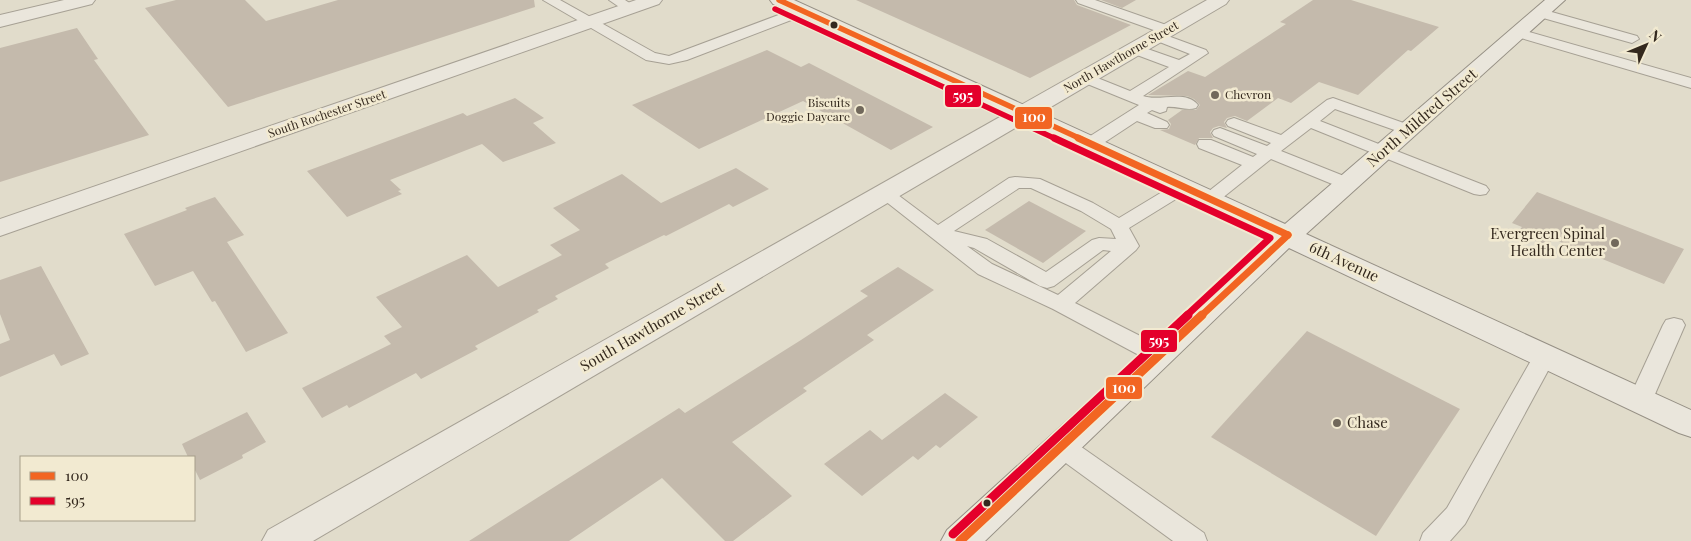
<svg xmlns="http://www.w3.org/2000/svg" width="1691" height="541" font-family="'Playfair Display',serif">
<rect width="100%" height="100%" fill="#e1dccb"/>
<g fill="#c4baac">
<path d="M176 0H245L266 21 338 0H534L535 7 228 107 145 8Z"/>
<path d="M856 0H1074L1077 5 1131 25 1030 78Z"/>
<path d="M1101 0H1136L1122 8Z"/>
<path d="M1313 0H1351L1439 27 1411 51 1408 50 1358 95 1319 82 1291 103 1278 98 1247 121 1235 116 1227 118 1224 122 1227 128 1219 126 1213 128 1210 132 1213 138H1199L1195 145 1160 130 1169 129 1171 124 1168 120 1182 110H1196L1200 105 1194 99 1187 96 1148 95 1188 71 1205 77 1286 24 1280 22Z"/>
<path d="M77 28 98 59 94 60 149 135 0 182V48Z"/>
<path d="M767 50 801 67 809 63 933 127 891 150 803 101 699 149 632 105Z"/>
<path d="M515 98 544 118 533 123 556 143 503 162 482 144 390 180 401 190 398 191 402 194 347 217 307 171 463 113 467 116Z"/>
<path d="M736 168 769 189 733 207 729 204 666 236 664 235 605 264 609 268 555 296 558 299 537 310 539 312 475 346 478 349 421 379 416 373 349 408 347 405 322 418 302 388 391 344 384 336 402 327 376 297 467 255 498 287 562 255 550 245 580 230 553 208 622 174 661 203Z"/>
<path d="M1537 192 1684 249 1664 284 1553 239 1548 246 1517 233 1522 227 1512 223Z"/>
<path d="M215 197 244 235 227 242 288 333 246 352 215 301 212 302 193 271 155 286 124 234 187 210 185 208Z"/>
<path d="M1029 201 1086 231 1043 263 985 230Z"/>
<path d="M41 266 89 354 61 366 54 354 0 377V344L10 340 0 314V280Z"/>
<path d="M898 267 934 290 867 335 874 340 803 388 807 391 732 442 792 496 733 541H725L662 478 569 541H469L679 408 685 413 801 340 868 296 860 291Z"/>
<path d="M1307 331 1460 409 1376 536 1211 437Z"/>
<path d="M945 393 978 417 940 448 936 445 918 460 913 456 862 496 824 464 870 430 882 440Z"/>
<path d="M247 412 266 442 242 455 243 458 200 480 194 468V457H188L182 444Z"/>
</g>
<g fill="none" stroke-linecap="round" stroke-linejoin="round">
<g stroke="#a6a094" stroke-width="2">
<g id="lane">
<path d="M543 0H560L655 53 669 56 797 8 802 7 809 11 807 14 687 60 669 64 646 60Z"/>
<path d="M609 0H625L637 8 635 11H625Z"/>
<path d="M1076 0H1095L1172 27 1174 30 1167 34 1162 33 1078 3Z"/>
<path d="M1541 9 1637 36 1639 39 1632 43 1536 16 1534 13Z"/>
<path d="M1519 29 1691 78V88L1514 36 1512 33Z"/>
<path d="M1157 32 1206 50 1208 53 1143 96C1159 102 1186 89 1198 105L1196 108C1186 111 1177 106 1167 107L1166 111 1160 113 1152 110 1147 113 1167 122 1169 125 1167 128H1155L1137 121 1096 148H1084L1082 144 1084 140 1139 105 1080 81 1077 78 1080 75 1085 73 1130 91 1169 67 1129 52 1127 49 1129 46H1139L1179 60 1190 54 1152 39 1150 36Z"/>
<path d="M1333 98 1415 127 1417 130 1415 133H1403L1335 109 1320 121 1486 186 1489 190 1486 194 1480 195 1474 194 1311 128 1281 151 1354 180 1357 184 1354 188 1348 189 1342 188 1271 159 1216 203 1210 204 1204 203 1201 199 1204 195 1242 165 1199 148 1197 144 1199 140H1211L1253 157 1257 154 1214 136 1212 133 1214 130 1220 128 1267 146 1271 143 1228 126 1226 123 1228 120 1234 118 1281 135 1327 100Z"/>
<path d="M1015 177 1040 179 1093 203 1119 218 1177 183 1183 182 1189 183 1192 187 1189 191 1129 228 1139 246 1136 250 1075 303 1166 349 1169 355 1166 361 1158 363 1150 361 1053 309 978 274 875 193 878 189 884 188 890 189 938 225 1009 178ZM1019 188H1031L1081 211 1111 229 1116 239 1099 238 1092 240 1046 272 987 239 954 231ZM967 246 974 248 1040 286 1047 288 1054 286 1103 250 1111 251 1058 295 992 264Z"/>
<path d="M1674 318 1682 320 1685 325 1652 401 1648 407 1640 410 1632 407 1628 401 1663 325 1666 320Z"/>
<path d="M1545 348 1553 350 1556 356 1465 524 1450 541H1420L1423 533 1447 508 1537 350Z"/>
<path d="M1061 436 1070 439 1204 533 1207 541H1173L1052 453 1049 446 1052 439Z"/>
</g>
</g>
<g stroke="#a6a094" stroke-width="2">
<g id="street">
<path d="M64 0H95L92 4 0 27V15Z"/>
<path d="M636 0H662L659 4 0 236V219Z"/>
<path d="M1207 0H1229L1226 4 313 541H262L268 530Z"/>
</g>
</g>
<g stroke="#969085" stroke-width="2">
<path id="secondary" d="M770 0H794L1285 224 1545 0H1565L1306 234 1691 410V437L1679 433 1289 248 985 541H941L947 530 1268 238 773 4Z"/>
</g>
<use href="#lane" fill="#eae6dc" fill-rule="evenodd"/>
<use href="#street" fill="#eae6dc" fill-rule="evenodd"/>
<use href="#secondary" fill="#eae6dc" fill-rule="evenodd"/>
<g stroke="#f2ead1" stroke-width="8">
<path id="bus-1-far2" d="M779 0 1081 139"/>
</g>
<g stroke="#f2ead1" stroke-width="11">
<g id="bus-1-far1">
<path d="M1078 138 1288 235"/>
<path d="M1201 316 1288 235"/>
</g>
</g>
<g stroke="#f2ead1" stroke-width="12">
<path id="bus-1" d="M960 541 1202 315"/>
</g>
<g stroke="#f2ead1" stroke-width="8">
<path id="bus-2-far2" d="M775 9 1056 139"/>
</g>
<g stroke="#f2ead1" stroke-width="11">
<path id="bus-2-far1" d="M1054 138 1270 238 1186 316"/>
</g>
<g stroke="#f2ead1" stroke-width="12">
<path id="bus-2" d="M953 534 1188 315"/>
</g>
<use href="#bus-1-far2" stroke="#f26522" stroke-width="5.5"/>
<use href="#bus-1-far1" stroke="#f26522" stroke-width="7"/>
<use href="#bus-1" stroke="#f26522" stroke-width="9"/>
<use href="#bus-2-far2" stroke="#e4002b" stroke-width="5.5"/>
<use href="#bus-2-far1" stroke="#e4002b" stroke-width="7"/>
<use href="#bus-2" stroke="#e4002b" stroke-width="9"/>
</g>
<g fill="#34291e" stroke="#f2ead1" stroke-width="2">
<circle cx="834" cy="25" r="4.5"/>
<circle cx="987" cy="503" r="4.5"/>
</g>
<g fill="#71685b" stroke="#f2ead1" stroke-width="2">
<circle cx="1215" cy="95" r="5"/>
<circle cx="860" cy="110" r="5"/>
<circle cx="1615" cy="243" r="5"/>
<circle cx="1337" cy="423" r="5"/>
</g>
<g text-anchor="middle" stroke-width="5" stroke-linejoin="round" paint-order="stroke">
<g font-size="12" fill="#34291e" stroke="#f2ead1">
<text transform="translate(1121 57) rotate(-30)" y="4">North Hawthorne Street</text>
<text transform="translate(327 114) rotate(-19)" y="4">South Rochester Street</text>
</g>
<g font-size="12" fill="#34291e" stroke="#f2ead1" text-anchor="start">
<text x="1225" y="99">Chevron</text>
<text x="850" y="107" text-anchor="end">Biscuits<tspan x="850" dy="14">Doggie Daycare</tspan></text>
</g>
<g font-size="15" fill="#34291e" stroke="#f2ead1">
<text transform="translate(1422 118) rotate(-41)" y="5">North Mildred Street</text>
<text transform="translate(1344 262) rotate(25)" y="5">6th Avenue</text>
<text transform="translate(652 327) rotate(-30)" y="5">South Hawthorne Street</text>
</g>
<g font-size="15" fill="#34291e" stroke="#f2ead1" text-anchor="end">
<text x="1605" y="239">Evergreen Spinal<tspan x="1605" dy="17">Health Center</tspan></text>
<text x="1347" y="428" text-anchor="start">Chase</text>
</g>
</g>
<g stroke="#f2ead1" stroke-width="2">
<rect x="944" y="84" width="38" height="24" rx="5" fill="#e4002b"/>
<rect x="1014" y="106" width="39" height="24" rx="5" fill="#f26522"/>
<rect x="1140" y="329" width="38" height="24" rx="5" fill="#e4002b"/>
<rect x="1105" y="376" width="38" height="24" rx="5" fill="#f26522"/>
</g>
<g font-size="14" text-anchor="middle" font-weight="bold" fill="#fff">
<text x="963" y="101">595</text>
<text x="1034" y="122">100</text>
<text x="1159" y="346">595</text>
<text x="1124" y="393">100</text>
</g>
<rect x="20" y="456" width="175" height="65" fill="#f2ead1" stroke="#a69d89"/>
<rect x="30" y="472" width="25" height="8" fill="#f26522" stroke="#a69d89"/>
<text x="65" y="481" font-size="15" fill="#34291e">100</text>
<rect x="30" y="497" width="25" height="8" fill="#e4002b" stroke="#a69d89"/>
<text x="65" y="506" font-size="15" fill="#34291e">595</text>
<g transform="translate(1646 45) rotate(46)" stroke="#f2ead1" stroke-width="4" paint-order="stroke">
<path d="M0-4L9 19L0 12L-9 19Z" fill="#34291e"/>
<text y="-8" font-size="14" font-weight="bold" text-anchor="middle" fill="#34291e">N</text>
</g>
</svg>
